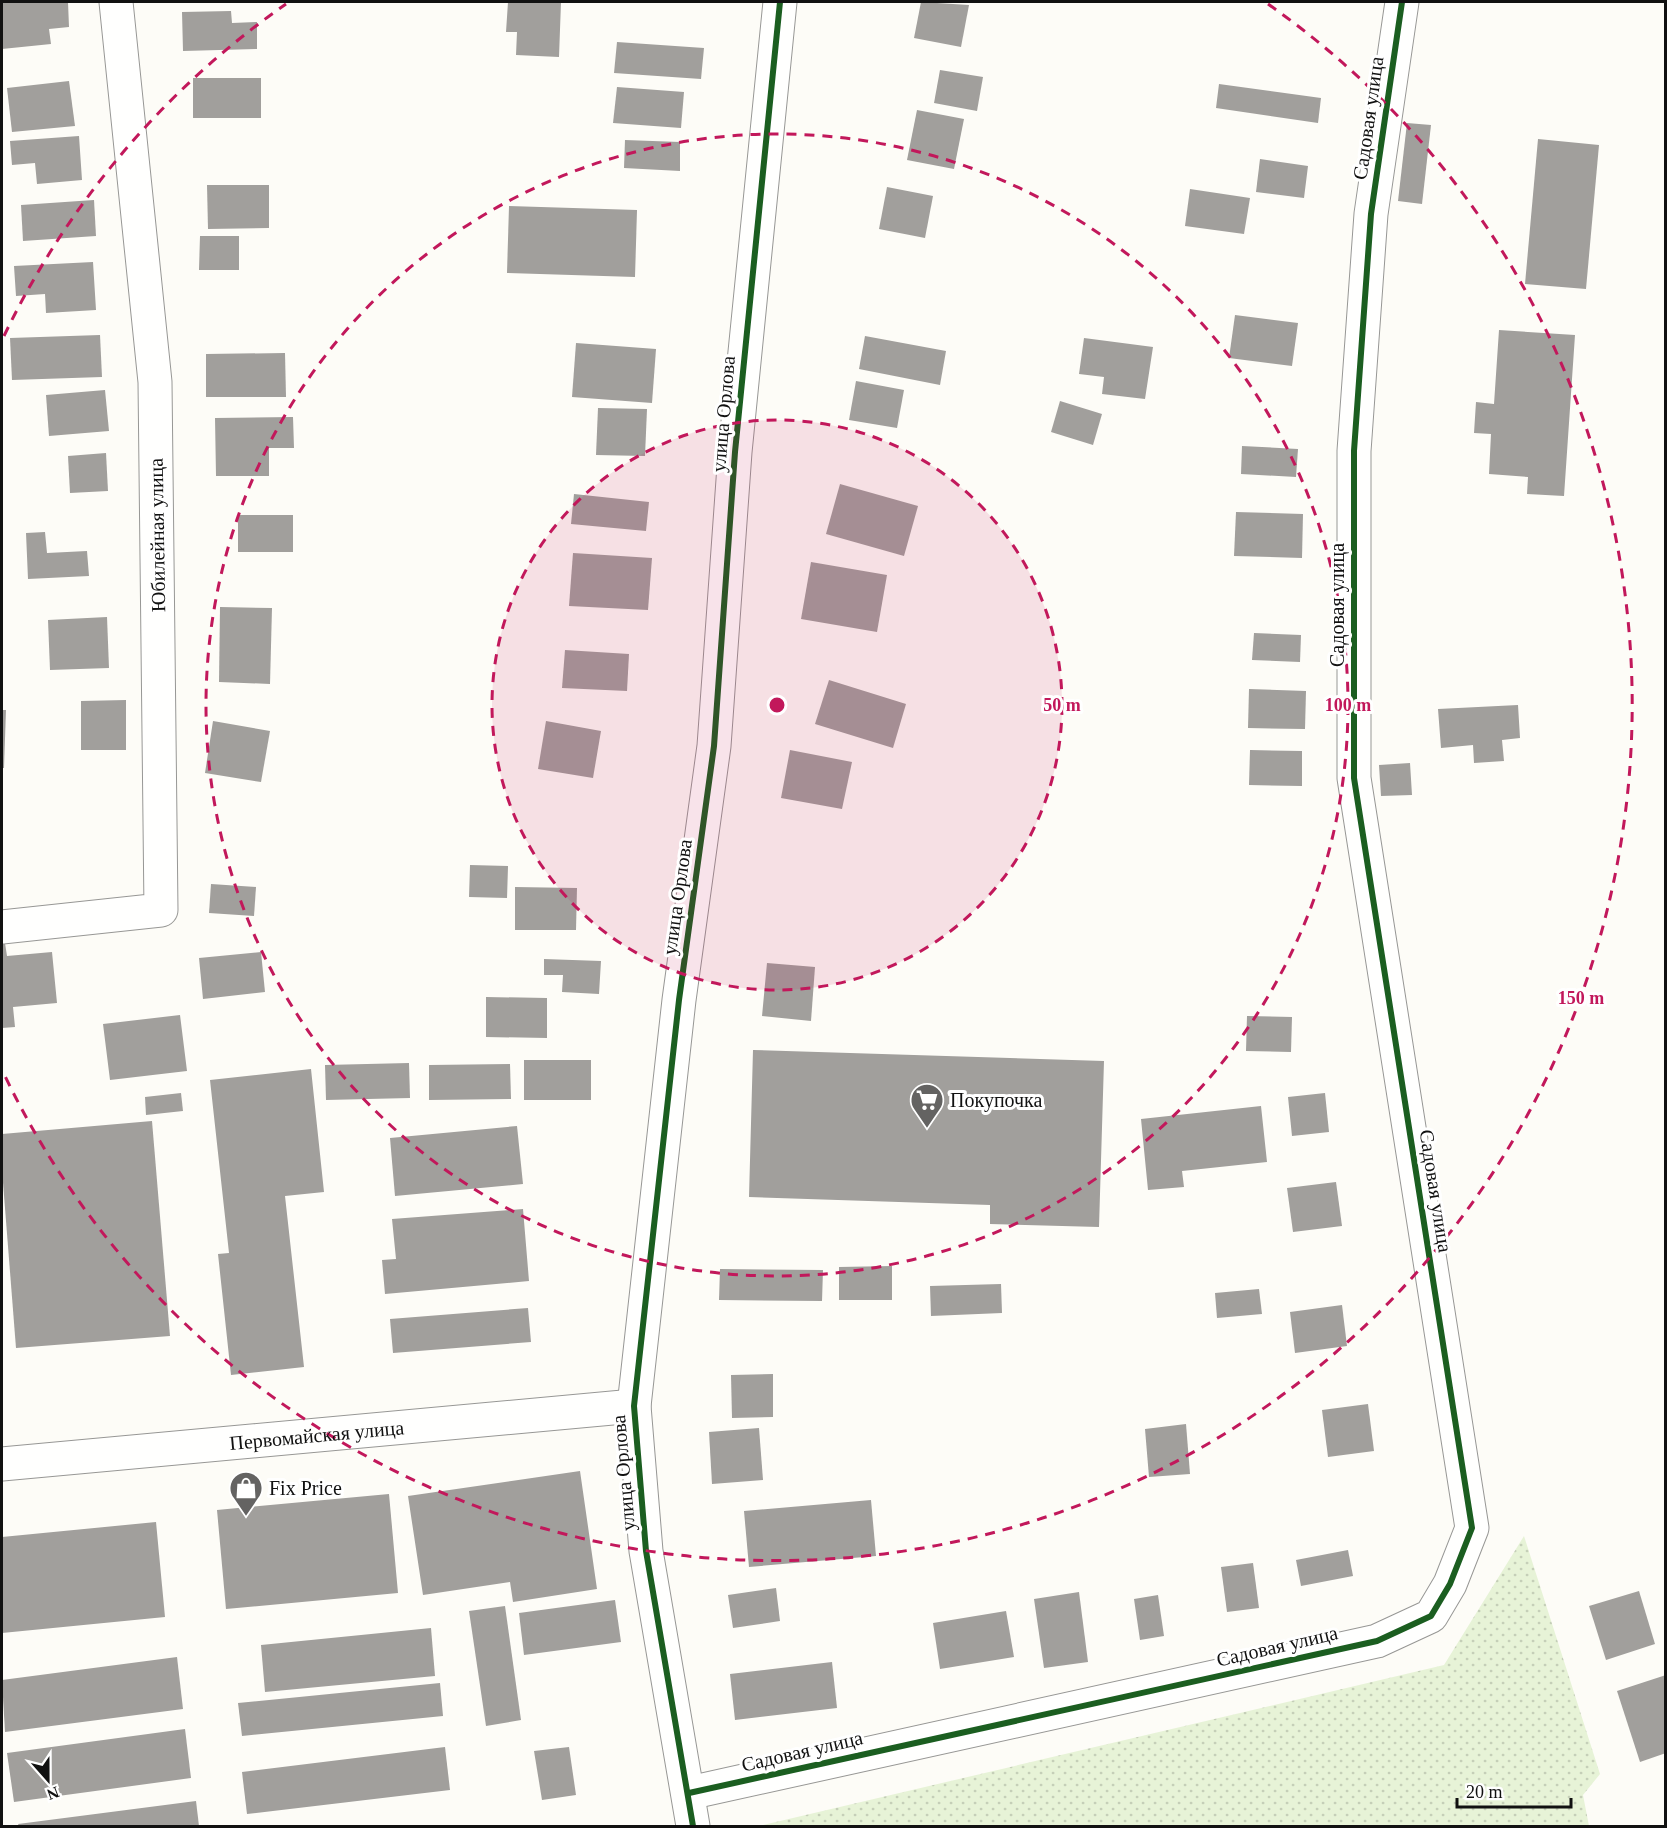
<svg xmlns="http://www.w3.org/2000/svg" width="1667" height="1828" font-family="'Times New Roman',serif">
<defs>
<pattern id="park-dots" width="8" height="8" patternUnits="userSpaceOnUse" patternTransform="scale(1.5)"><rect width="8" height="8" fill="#e7f3d7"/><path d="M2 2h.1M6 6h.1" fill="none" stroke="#c5cfb8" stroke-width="1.8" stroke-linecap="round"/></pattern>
</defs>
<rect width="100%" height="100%" fill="#fdfcf7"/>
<path fill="url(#park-dots)" d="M1524 1536 1600 1774 1583 1795 1589 1826H759L1444 1665Z"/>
<g fill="#a19f9c">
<path d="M2 2H68L69 27 49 29 51 44 2 49Z"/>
<path d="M508 2H561L559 57 516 55 517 32H506Z"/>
<path d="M921 2 969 5 961 47 914 38Z"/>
<path d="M231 11 232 23 257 22V49L183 51 182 12Z"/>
<path d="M617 42 704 48 701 79 614 73Z"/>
<path d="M940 70 983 77 977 111 934 103Z"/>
<rect x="193" y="78" width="68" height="40"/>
<path d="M69 81 75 126 12 132 7 88Z"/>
<path d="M1219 84 1321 98 1318 123 1216 108Z"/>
<path d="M617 87 684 92 681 128 613 123Z"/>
<path d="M917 110 964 119 954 169 907 160Z"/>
<path d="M1407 123 1431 125 1422 204 1398 201Z"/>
<path d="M79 136 82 180 37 184 35 163 12 165 10 141Z"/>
<path d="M1538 139 1599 145 1586 289 1525 284Z"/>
<path d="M625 140 680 142V171L624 168Z"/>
<path d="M1260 159 1308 166 1304 198 1256 192Z"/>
<path d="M207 185H269V228L208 229Z"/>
<path d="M887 187 933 196 925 238 879 229Z"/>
<path d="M1190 189 1250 198 1244 234 1185 226Z"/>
<path d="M94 200 96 236 23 241 21 205Z"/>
<path d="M509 206 637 210 635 277 507 273Z"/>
<path d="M200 236H239V270H199Z"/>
<path d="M93 262 96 310 46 313 45 294 16 296 14 266Z"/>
<path d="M1235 315 1298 323 1292 366 1229 358Z"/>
<path d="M1499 330 1575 335 1564 496 1527 494 1528 477 1489 474 1491 434 1474 433 1476 402 1494 404Z"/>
<path d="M100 335 102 377 12 380 10 338Z"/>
<path d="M865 336 946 351 940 385 859 369Z"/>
<path d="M1084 338 1153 347 1145 399 1102 394 1104 377 1079 374Z"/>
<path d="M576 343 656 349 652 403 572 397Z"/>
<path d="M285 353 286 397H206V354Z"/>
<path d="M856 381 904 390 897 428 849 420Z"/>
<path d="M105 390 109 431 49 436 46 395Z"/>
<path d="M1060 401 1102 414 1093 445 1051 432Z"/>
<path d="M598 408 647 409 645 456 596 455Z"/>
<path d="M293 417 294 448H269V476H216L215 418Z"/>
<path d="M1242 446 1298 449 1296 477 1241 474Z"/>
<path d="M106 453 108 491 70 493 68 456Z"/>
<path d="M840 484 918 506 904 556 826 534Z"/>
<path d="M574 494 649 502 646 531 571 524Z"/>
<path d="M1236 512 1303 514 1302 558 1234 556Z"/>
<rect x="238" y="515" width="55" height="37"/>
<path d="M45 532 47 553 87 551 89 576 28 579 26 533Z"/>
<path d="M573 553 652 558 648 610 569 606Z"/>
<path d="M811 562 887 575 877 632 801 619Z"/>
<path d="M220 607 272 608 270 684 219 682Z"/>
<path d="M107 617 109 668 50 670 48 620Z"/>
<path d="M1254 633 1301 635 1300 662 1252 660Z"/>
<path d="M565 650 629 654 627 691 562 688Z"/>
<path d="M829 680 906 704 893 748 815 724Z"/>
<path d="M1249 689 1306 691 1305 729 1248 728Z"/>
<path d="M126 700V750H81V701Z"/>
<path d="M1518 705 1520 738 1502 740 1504 761 1474 763 1473 745 1441 748 1438 709Z"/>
<path d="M2 710H6L4 768H2Z"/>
<path d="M213 721 270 731 261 782 205 773Z"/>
<path d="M546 721 601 731 593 778 538 769Z"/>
<path d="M790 750 852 762 842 809 781 798Z"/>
<path d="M1250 750 1302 751V786L1249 785Z"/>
<path d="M1410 763 1412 795 1381 796 1379 765Z"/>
<path d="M470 865 508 866 507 898 469 897Z"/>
<path d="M211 884 256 887 254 916 209 913Z"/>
<path d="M515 887 577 888 576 930H515Z"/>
<path d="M2 943H5L7 956 52 952 57 1003 13 1007 15 1027 2 1028Z"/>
<path d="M261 952 265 992 203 999 199 958Z"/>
<path d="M544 959 601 961 599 994 562 992 563 975H544Z"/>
<path d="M767 963 815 967 811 1021 762 1016Z"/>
<path d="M486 997 547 998V1038L486 1037Z"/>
<path d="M180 1015 187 1071 110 1080 103 1024Z"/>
<path d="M1247 1016 1292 1017 1291 1052 1246 1051Z"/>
<path d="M753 1050 1104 1061 1099 1227 990 1224V1205L749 1197Z"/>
<rect x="524" y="1060" width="67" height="40"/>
<path d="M409 1063 410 1098 326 1100 325 1065Z"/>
<path d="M510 1064 511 1099 429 1100V1065Z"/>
<path d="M311 1069 324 1192 285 1196 304 1367 231 1375 218 1254 229 1253 210 1080Z"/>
<path d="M181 1093 183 1111 146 1115 145 1097Z"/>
<path d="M1325 1093 1329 1132 1292 1136 1288 1097Z"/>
<path d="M1261 1106 1267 1162 1182 1171 1184 1187 1148 1190 1141 1119Z"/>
<path d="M152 1121 170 1336 16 1348 2 1170V1134Z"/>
<path d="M517 1126 523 1184 395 1196 390 1138Z"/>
<path d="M1336 1182 1342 1226 1293 1232 1287 1188Z"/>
<path d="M523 1209 529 1281 385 1294 382 1260 396 1259 392 1219Z"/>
<path d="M892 1266V1300H839V1267Z"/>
<path d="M720 1269 823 1270 822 1301 719 1300Z"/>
<path d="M1001 1284 1002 1313 931 1316 930 1286Z"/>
<path d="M1259 1289 1262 1314 1217 1318 1215 1293Z"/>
<path d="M1342 1305 1347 1346 1295 1353 1290 1312Z"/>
<path d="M528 1308 531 1342 393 1353 390 1319Z"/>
<path d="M773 1374V1417L732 1418 731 1375Z"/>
<path d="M1368 1404 1374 1451 1328 1457 1322 1410Z"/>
<path d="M1186 1424 1190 1474 1149 1477 1145 1429Z"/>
<path d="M759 1428 763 1480 712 1484 709 1432Z"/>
<path d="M580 1471 597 1589 513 1602 510 1582 423 1595 408 1496Z"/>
<path d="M389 1494 398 1593 226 1609 217 1510Z"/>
<path d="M871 1500 876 1556 749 1567 744 1511Z"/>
<path d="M156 1522 165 1617 2 1633V1537Z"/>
<path d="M1348 1550 1353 1576 1301 1586 1296 1560Z"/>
<path d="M1253 1563 1259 1608 1227 1612 1221 1567Z"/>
<path d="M776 1588 780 1621 733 1628 728 1595Z"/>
<path d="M1639 1591 1655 1644 1606 1660 1589 1606Z"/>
<path d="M1079 1592 1088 1662 1044 1668 1034 1599Z"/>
<path d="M1158 1595 1164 1636 1140 1640 1134 1599Z"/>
<path d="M615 1600 621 1642 524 1655 519 1613Z"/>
<path d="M505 1606 521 1720 486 1726 469 1611Z"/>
<path d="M1006 1611 1014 1657 940 1669 933 1623Z"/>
<path d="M431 1628 435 1676 265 1692 261 1645Z"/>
<path d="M177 1657 183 1709 5 1732 2 1680Z"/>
<path d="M832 1662 837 1708 735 1720 730 1674Z"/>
<path d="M1666 1675V1753L1640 1762 1617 1691Z"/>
<path d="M440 1683 443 1716 242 1736 238 1703Z"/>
<path d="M185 1729 191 1778 14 1802 7 1753Z"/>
<path d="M445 1747 450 1790 247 1814 242 1772Z"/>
<path d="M569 1747 576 1795 542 1800 534 1751Z"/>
<path d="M196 1801 199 1826H19L18 1824Z"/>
</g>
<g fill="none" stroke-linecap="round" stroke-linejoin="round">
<g stroke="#979795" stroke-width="35">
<g id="minor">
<path d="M2 927 161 910 155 382 116 2"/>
<path id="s1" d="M2 1464 634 1406"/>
<path d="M689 1793 1377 1641 1431 1616 1450 1584 1472 1528 1354 778V451L1371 214 1402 2"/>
<path d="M693 1826 646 1551 634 1406 679 1000 714 746 735 452 780 2"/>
</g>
</g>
<use href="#minor" stroke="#fffffe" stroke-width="33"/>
<g stroke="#fff" stroke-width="10">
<g id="cycleway">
<path d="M689 1793 1377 1641 1431 1616 1450 1584 1472 1528 1354 778V451L1371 214 1402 2"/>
<path d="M693 1826 646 1551 634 1406 679 1000 714 746 735 452 780 2"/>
</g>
</g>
<use href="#cycleway" stroke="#1b5e20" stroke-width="6"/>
</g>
<circle cx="777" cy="705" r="285" fill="#c2185b" fill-opacity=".12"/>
<g fill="none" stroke="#c2185b" stroke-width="3" stroke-dasharray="10 8">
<circle cx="777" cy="705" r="285"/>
<circle cx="777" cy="705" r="571"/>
<path d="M4 336A856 856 0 0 1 286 4M1268 4A856 856 0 1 1 4 1074"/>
</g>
<defs>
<g id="supermarket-pin" transform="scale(1.725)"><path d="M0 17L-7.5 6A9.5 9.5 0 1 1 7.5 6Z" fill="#646362" stroke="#fff"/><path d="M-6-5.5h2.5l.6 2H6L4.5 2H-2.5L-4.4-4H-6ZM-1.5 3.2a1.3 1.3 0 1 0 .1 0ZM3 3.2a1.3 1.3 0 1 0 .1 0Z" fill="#fff"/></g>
<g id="shop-pin" transform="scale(1.725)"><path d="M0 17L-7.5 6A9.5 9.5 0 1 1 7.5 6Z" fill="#646362" stroke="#fff"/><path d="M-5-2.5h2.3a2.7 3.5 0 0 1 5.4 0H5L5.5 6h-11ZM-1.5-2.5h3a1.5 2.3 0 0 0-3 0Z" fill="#fff"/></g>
</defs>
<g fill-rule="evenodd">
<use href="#supermarket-pin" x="927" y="1100"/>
<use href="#shop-pin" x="246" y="1488"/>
</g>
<g text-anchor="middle" stroke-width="6" stroke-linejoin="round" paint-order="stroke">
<g font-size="20" fill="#111" stroke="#fff">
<text transform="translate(1368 118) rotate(-82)" y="7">Садовая улица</text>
<text transform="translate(723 414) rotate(-85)" y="7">улица Орлова</text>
<text transform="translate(157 535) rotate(-91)" y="7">Юбилейная улица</text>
<text transform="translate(1337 605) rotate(-90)" y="7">Садовая улица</text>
<text transform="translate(677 897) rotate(-82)" y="7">улица Орлова</text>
<text transform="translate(1436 1191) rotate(81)" y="7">Садовая улица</text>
<text dy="7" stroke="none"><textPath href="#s1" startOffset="316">Первомайская улица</textPath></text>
<text transform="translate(623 1473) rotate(-95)" y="7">улица Орлова</text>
<text transform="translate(1277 1646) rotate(-13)" y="7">Садовая улица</text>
<text transform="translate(802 1751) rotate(-13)" y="7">Садовая улица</text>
</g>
<g font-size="20" fill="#111" stroke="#fff" text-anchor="start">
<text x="950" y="1107">Покупочка</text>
<text x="269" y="1495">Fix Price</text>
</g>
</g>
<circle cx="777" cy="705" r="9" fill="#c2185b" stroke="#fff" stroke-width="3"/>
<g font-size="18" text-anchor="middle" font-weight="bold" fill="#c2185b" stroke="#fff" stroke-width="6" stroke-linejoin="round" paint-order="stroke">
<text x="1062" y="711">50 m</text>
<text x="1348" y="711">100 m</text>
<text x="1581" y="1004">150 m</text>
</g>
<rect width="1667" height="1828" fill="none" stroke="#111111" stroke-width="6"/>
<g transform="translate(48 1780) rotate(159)" stroke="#ffffff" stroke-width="4.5" paint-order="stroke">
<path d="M0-4.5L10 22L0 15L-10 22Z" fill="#111111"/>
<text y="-9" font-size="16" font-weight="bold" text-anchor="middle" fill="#111111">N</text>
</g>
<path d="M1457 1798v9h114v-9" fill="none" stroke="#111111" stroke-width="3"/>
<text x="1466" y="1798" font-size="18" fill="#111111" stroke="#ffffff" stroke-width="4.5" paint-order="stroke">20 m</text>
</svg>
